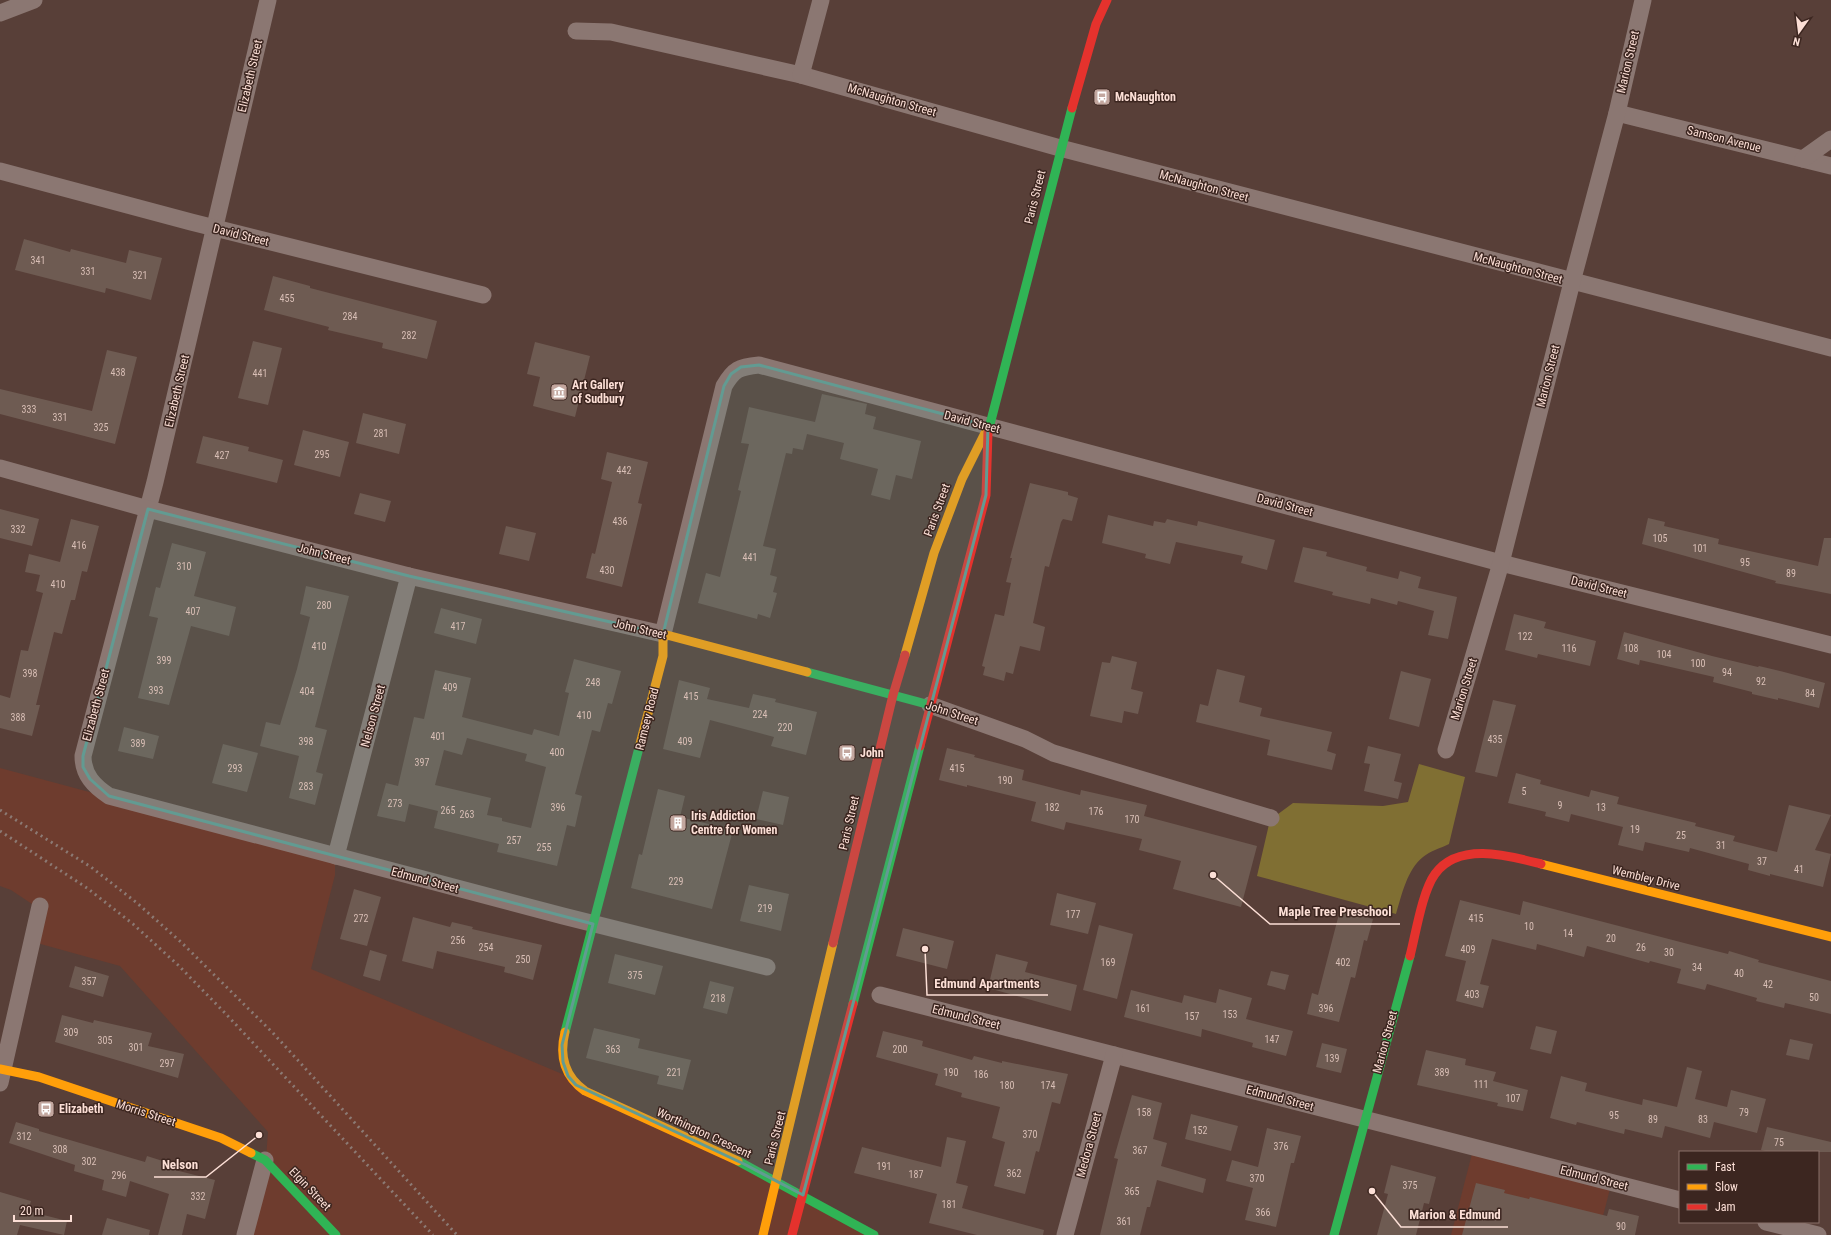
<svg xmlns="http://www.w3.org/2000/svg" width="1831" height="1235" font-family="'Roboto Condensed',sans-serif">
<rect width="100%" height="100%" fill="#583f38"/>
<g fill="#6e3c2e">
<path d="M0 768 335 858V875L311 969 567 1076 871 1235H251L264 1185 268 1132 120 966 37 943 44 912 11 890 0 886Z"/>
<path d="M1473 1150 1611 1185 1598 1235H1451Z"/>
</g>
<path fill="#806f33" d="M1419 764 1465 777 1449 844C1441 848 1430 851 1423 857 1407 870 1402 894 1396 914L1257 876 1270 820 1293 803 1383 806 1408 802Z"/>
<g fill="#6e5b52" fill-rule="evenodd">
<path d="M24 239 70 252 71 249 126 263 129 250 162 258 151 300 106 288 105 293 15 270Z"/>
<path d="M273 276 310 286V288L437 321 427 359 382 348 383 343 328 330 329 327 264 310Z"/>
<path d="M253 341 282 348 268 405 238 398Z"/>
<path d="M535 342 590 356 575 417 533 406 540 377 527 374Z"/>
<path d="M107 350 137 357 115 444 0 414V389L92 411Z"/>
<path d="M822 394 867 404 865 414 876 417 873 429 921 441 912 479 896 475 890 500 871 495 878 469 840 459 844 443 807 434 803 450 793 448 792 454 786 453 763 546 776 549 770 575 777 577 773 592 777 593 770 618 758 614 757 619 698 603 706 573 720 577 741 491 738 490 749 444 741 443 749 407 815 422Z"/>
<path d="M363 413 406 424 399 454 356 443Z"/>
<path d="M303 430 349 442 340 477 294 465Z"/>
<path d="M203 436 249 447 248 451 283 460 277 483 196 463Z"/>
<path d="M607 452 648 462 638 503 642 504 622 587 586 578 592 553 595 554 612 482 601 479Z"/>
<path d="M1030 483 1068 492V495L1078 498 1072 521 1063 519 1061 522 1049 567 1045 566 1033 623 1045 627 1040 651 1020 646 1013 674 1006 672 1004 681 983 675 985 667 982 666 995 614 1004 616 1011 583 1006 582 1012 558H1010Z"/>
<path d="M360 493 391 501 385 522 354 514Z"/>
<path d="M0 509 39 519 32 546 0 538Z"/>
<path d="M1108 515 1153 526 1154 521 1165 523 1167 519 1197 526 1198 521 1275 540 1267 570 1241 563 1243 556 1176 542 1170 564 1145 558 1146 554 1102 543Z"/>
<path d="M1648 518 1665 522 1664 526 1719 539 1718 544 1818 566 1824 538H1831V594L1775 583 1776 581 1642 544Z"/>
<path d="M71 519 99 526 87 572 82 571 75 600H71L62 634 54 632 36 705H40L32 736 0 728V695L10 698 21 650 28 651 43 593 36 591 40 575 25 572 29 554 60 562Z"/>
<path d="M506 526 536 533 529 561 499 554Z"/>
<path d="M172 543 206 552 194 596 236 607 229 636 191 626 169 705 138 698 158 618 149 616 156 587 160 588Z"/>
<path d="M1303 547 1327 552 1326 556 1367 567 1366 571 1398 579 1400 571 1421 577 1418 588 1457 597 1448 639 1428 635 1434 611 1398 601 1397 605 1371 598 1370 604 1332 595 1333 592 1294 582Z"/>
<path d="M306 586 349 596 315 727 327 730 316 772 323 774 315 805 289 798 299 756 260 746 266 722 280 725 297 669 310 617 300 614Z"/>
<path d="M441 608 482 619 476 644 434 633Z"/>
<path d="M1514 614 1546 622 1544 628 1596 641 1590 666 1538 654 1537 658 1505 650Z"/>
<path d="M1624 632 1712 656 1758 667 1759 666 1784 672 1825 683 1819 708 1778 698V700L1752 694V692L1713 682 1714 677 1640 660 1639 665 1617 659Z"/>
<path d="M1112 656 1137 662 1131 689 1143 692 1138 714 1124 711 1122 723 1090 716 1102 662 1110 663Z"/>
<path d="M574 659 621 671 612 704 608 703 600 732 592 730 575 794 582 796 575 827 567 825 557 866 497 852 499 844 434 828 438 811 409 804 405 822 377 816 386 783 398 786 414 717 424 719 435 670 471 678 462 717 532 735 534 729 559 736 569 693 565 692ZM467 738 527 754 525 761 546 767 531 828 502 821V818L487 815 491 798 435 785 444 750 462 755Z"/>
<path d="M1217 669 1245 676 1239 702 1262 708 1260 716 1332 732 1327 751 1336 754 1332 770 1267 755 1270 740 1196 722 1200 704 1208 706Z"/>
<path d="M1401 671 1431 679 1419 727 1389 719Z"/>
<path d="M679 680 710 688 707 699 749 708 753 694 776 699 775 702 817 712 806 755 771 746 774 737 710 720 700 758 663 749Z"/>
<path d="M1493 700 1516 705 1497 777 1475 772Z"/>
<path d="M124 727 159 736 153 759 118 751Z"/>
<path d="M223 744 258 753 247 792 212 783Z"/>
<path d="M1368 746 1401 754 1394 781 1402 783 1398 799 1364 791 1370 764 1364 763Z"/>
<path d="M947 748 975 755 974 757 1024 770 1022 780 1080 795 1081 790 1147 805 1144 816 1257 846 1241 907 1173 889 1181 861 1139 850 1142 839 1066 822 1064 830 1031 821 1036 802 967 785V787L939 780Z"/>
<path d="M1516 773 1541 780 1540 784 1589 797 1591 790 1619 797 1617 804 1696 823 1695 826 1735 836 1733 841 1777 852 1789 805 1831 815 1815 850 1831 854 1823 887 1770 874V876L1748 870 1749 864 1690 848 1689 852 1645 842 1643 851 1618 845 1623 827 1571 814 1569 822 1545 816 1546 812 1508 803Z"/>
<path d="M658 789 685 796 680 817 733 830 712 909 631 888 639 854 642 855Z"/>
<path d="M763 791 789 797 783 825 756 819Z"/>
<path d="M749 885 789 894 781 931 740 921Z"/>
<path d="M354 889 381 897 367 946 340 939Z"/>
<path d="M1057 893 1096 903 1088 934 1050 925Z"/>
<path d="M1460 900 1520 915 1523 901 1688 944 1728 954 1729 951 1759 960 1758 962 1831 981V1014L1785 1003 1784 1008 1756 1001 1757 998 1707 984 1705 990 1677 983 1681 969 1650 961 1649 963 1587 946 1584 957 1537 944 1536 950 1492 939 1480 984 1489 986 1483 1008 1456 1001 1466 961 1445 956Z"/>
<path d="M1340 910 1373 919 1367 941 1364 940 1355 978 1351 977 1339 1022 1307 1014 1312 993 1318 995Z"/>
<path d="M413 917 450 927 452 922 473 927 472 929 542 945 533 980 504 972 505 967 437 951 433 969 402 961Z"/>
<path d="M1099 925 1133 934 1117 999 1083 990Z"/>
<path d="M903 928 954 941 947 969 896 956Z"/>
<path d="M370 950 387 955 380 981 363 976Z"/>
<path d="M615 954 663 966 655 995 608 983Z"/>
<path d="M996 954 1028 962 1025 972 1077 985 1071 1011 988 988Z"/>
<path d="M75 966 109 976 103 997 69 987Z"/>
<path d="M1271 971 1289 975 1285 990 1267 985Z"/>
<path d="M710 981 734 987 727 1014 703 1008Z"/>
<path d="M1219 989 1252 998 1246 1019 1293 1031 1286 1056 1252 1047 1253 1043 1202 1029 1201 1037 1124 1017 1131 990 1182 1003 1184 995 1216 1003Z"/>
<path d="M62 1015 93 1023 94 1020 152 1033 148 1046 184 1054 178 1078 55 1042Z"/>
<path d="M1536 1026 1557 1031 1551 1054 1530 1049Z"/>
<path d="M594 1028 640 1039 638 1048 691 1060 683 1090 657 1084 659 1076 586 1058Z"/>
<path d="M883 1031 923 1041 922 1046 972 1060 974 1056 1002 1063V1061L1068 1074 1060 1104 1052 1102 1039 1152 1036 1151 1025 1194 994 1186 1005 1142 992 1138 1000 1107 961 1097 962 1093 935 1085 938 1074 876 1057Z"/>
<path d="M1790 1039 1813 1044 1809 1060 1786 1055Z"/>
<path d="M1322 1043 1347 1049 1341 1073 1316 1067Z"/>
<path d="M1426 1050 1466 1059 1465 1065 1496 1072 1493 1081 1528 1090 1523 1111 1497 1106 1498 1103 1417 1085Z"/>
<path d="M1687 1067 1702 1071 1695 1099 1727 1107 1731 1090 1766 1099 1757 1133 1714 1122 1710 1138 1665 1126 1662 1138 1625 1129 1624 1134 1577 1122 1576 1125 1550 1118 1561 1076 1587 1083 1585 1091 1642 1105 1643 1099 1677 1107Z"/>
<path d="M1132 1095 1162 1103 1153 1139 1167 1143 1161 1166 1206 1179 1203 1193 1157 1180 1150 1207H1147L1140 1235H1100L1118 1159 1114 1158Z"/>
<path d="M1191 1114 1238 1126 1231 1151 1185 1139Z"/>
<path d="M16 1122 39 1129V1131L145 1162 147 1156 169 1163 167 1168 215 1180 205 1219 187 1214 182 1235H158L169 1194 130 1181 126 1197 102 1190 104 1180 74 1171 75 1165 9 1143Z"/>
<path d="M1767 1127 1831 1142V1152H1770L1761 1150Z"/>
<path d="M1267 1128 1301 1136 1294 1163H1291L1276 1227 1245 1220 1253 1188 1226 1181 1232 1160 1258 1167Z"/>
<path d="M947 1137 966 1141 956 1183 968 1186 962 1208 1044 1230 1043 1235H977L929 1223 937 1194 854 1173 862 1147 941 1167Z"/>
<path d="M1391 1165 1436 1177 1429 1204 1424 1203 1416 1235H1377L1388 1194 1384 1193Z"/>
<path d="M1476 1183 1505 1190 1504 1193 1529 1199 1530 1197 1607 1216 1609 1209 1639 1216 1635 1235H1462Z"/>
<path d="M0 1192 31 1201 28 1211 67 1221 64 1235 20 1225 17 1235H0Z"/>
<path d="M107 1218 150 1230 149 1235H102Z"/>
</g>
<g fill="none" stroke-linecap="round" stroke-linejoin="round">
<g stroke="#8b7772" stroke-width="17">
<path d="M268 0 155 482 83 756C83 775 94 786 109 796L563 916 767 967"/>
<path d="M0 13 34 0"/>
<path d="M576 31 611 32 801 75 1060 148 1831 348"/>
<path d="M801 75 821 0"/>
<path d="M1617 113 1831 166"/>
<path d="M1803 159 1831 139"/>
<path d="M0 171 191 222 483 295"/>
<path d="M0 468 148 509 409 576 663 634 724 386C734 369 739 367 759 365L1501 563 1831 645"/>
<path d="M930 705 1025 739 1053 753 1271 818"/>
<path d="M1446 750 1501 563 1572 282 1617 113 1643 0"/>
<path d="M336 856 409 576"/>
<path d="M880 995 1680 1200"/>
<path d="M0 1083 40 906"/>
<path d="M1766 1222 1818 1235"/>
<path d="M245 1235 265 1160"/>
<path d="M1065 1235 1114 1055"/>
</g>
<g stroke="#30b455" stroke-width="9">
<path d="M988 432 1072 108"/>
<path d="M807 672 930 705"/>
<path d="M853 1004 920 746"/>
<path d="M565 1032 640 744"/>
<path d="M251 1153 265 1160 336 1235"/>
<path d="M738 1161 874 1235"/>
<path d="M1334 1235 1410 956"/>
</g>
<g stroke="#ff9f0a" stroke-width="9">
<path d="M905 655 934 553 962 479 985 433"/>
<path d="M640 744 663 656V634L807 672"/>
<path d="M1541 864 1831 937"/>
<path d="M565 1032C559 1056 564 1076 585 1091L738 1161"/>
<path d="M0 1069 39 1077 221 1138 251 1153"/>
<path d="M763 1235 833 943"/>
</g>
<g stroke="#e5322d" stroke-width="9">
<path d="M1072 108 1096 24 1107 0"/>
<path d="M920 746 986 495 988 432"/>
<path d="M833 943 893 695 905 655"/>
<path d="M1410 956C1416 933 1422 892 1435 874 1459 841 1510 856 1541 864"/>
<path d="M792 1235 853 1004"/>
</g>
<g stroke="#8c7a74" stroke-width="3" stroke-dasharray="2 4" stroke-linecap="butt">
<path d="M0 810 91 867 137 903 182 943 273 1033 457 1235"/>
<path d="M0 831 87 888 133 924 178 965 225 1013 433 1235"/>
</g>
</g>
<path fill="#629b92" fill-opacity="0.2" stroke="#629b92" stroke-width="3" stroke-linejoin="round" d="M759 365 988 426 986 495 803 1195 744 1164 576 1085 568 1076 563 1062 562 1045 593 924 109 796 90 779 83 767V756L148 509 409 576 663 634 724 386 731 374 741 367Z"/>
<defs>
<g id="bus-square" transform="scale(0.9)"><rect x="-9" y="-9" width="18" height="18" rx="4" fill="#c3a79f" stroke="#3c2620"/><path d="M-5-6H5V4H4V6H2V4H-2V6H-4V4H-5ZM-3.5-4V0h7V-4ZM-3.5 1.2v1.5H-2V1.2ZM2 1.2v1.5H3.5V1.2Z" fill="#fff"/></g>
<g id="museum-square" transform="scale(0.9)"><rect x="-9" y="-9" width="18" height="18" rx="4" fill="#c3a79f" stroke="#3c2620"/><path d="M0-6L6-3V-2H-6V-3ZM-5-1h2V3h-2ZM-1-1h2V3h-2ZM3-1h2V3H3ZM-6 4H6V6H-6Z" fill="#fff"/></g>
<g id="building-square" transform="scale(0.9)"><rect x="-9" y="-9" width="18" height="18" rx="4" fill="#c3a79f" stroke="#3c2620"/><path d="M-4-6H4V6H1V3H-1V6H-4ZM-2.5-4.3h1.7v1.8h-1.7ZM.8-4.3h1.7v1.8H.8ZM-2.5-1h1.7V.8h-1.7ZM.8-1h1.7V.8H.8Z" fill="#fff"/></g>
</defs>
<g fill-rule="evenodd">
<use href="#bus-square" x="1102" y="97"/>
<use href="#museum-square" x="559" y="392"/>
<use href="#bus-square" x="847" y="753"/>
<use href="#building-square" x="678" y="823"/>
<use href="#bus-square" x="46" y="1109"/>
</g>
<g text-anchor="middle" stroke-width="3" stroke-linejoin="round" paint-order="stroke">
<g font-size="10" fill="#d8beb5">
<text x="38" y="264">341</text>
<text x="88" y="275">331</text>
<text x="140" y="279">321</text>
<text x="287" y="302">455</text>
<text x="350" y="320">284</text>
<text x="409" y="339">282</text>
<text x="118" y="376">438</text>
<text x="260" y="377">441</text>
<text x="29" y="413">333</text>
<text x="60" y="421">331</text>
<text x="101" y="431">325</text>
<text x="381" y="437">281</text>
<text x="322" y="458">295</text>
<text x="222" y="459">427</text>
<text x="624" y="474">442</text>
<text x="620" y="525">436</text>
<text x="18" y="533">332</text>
<text x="1660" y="542">105</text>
<text x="79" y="549">416</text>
<text x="1700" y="552">101</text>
<text x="750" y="561">441</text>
<text x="1745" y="566">95</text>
<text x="184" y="570">310</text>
<text x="607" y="574">430</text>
<text x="1791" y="577">89</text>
<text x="58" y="588">410</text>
<text x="324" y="609">280</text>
<text x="193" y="615">407</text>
<text x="458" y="630">417</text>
<text x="1525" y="640">122</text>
<text x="319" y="650">410</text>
<text x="1569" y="652">116</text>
<text x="1631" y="652">108</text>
<text x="1664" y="658">104</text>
<text x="164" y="664">399</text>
<text x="1698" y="667">100</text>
<text x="1727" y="676">94</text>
<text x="30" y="677">398</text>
<text x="1761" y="685">92</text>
<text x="593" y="686">248</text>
<text x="450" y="691">409</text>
<text x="156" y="694">393</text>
<text x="307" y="695">404</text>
<text x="1810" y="697">84</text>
<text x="691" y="700">415</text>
<text x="760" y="718">224</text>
<text x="584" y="719">410</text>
<text x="18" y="721">388</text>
<text x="785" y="731">220</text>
<text x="438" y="740">401</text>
<text x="1495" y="743">435</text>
<text x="306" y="745">398</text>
<text x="685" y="745">409</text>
<text x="138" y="747">389</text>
<text x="557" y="756">400</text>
<text x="422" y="766">397</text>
<text x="235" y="772">293</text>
<text x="957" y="772">415</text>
<text x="1005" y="784">190</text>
<text x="306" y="790">283</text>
<text x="1524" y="795">5</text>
<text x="395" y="807">273</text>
<text x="1560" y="809">9</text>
<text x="558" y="811">396</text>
<text x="1052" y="811">182</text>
<text x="1601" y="811">13</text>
<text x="448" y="814">265</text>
<text x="1096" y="815">176</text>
<text x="467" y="818">263</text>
<text x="1132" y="823">170</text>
<text x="1635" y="833">19</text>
<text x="1681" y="839">25</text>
<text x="514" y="844">257</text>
<text x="1721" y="849">31</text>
<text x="544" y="851">255</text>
<text x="1762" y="865">37</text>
<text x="1799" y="873">41</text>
<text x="676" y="885">229</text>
<text x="765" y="912">219</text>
<text x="1073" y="918">177</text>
<text x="361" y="922">272</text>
<text x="1476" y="922">415</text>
<text x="1529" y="930">10</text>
<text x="1568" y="937">14</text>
<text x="1611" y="942">20</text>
<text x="458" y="944">256</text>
<text x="486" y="951">254</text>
<text x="1641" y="951">26</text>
<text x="1468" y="953">409</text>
<text x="1669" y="956">30</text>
<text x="523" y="963">250</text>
<text x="1108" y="966">169</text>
<text x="1343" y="966">402</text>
<text x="1697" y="971">34</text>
<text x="1739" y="977">40</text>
<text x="635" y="979">375</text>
<text x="89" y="985">357</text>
<text x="1768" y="988">42</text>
<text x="1472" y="998">403</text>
<text x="1814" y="1001">50</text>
<text x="718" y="1002">218</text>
<text x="1143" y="1012">161</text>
<text x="1326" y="1012">396</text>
<text x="1230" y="1018">153</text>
<text x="1192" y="1020">157</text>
<text x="71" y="1036">309</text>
<text x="1272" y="1043">147</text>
<text x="105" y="1044">305</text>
<text x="136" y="1051">301</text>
<text x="613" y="1053">363</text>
<text x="900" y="1053">200</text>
<text x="1332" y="1062">139</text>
<text x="167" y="1067">297</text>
<text x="674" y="1076">221</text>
<text x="951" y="1076">190</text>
<text x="1442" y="1076">389</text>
<text x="981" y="1078">186</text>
<text x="1481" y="1088">111</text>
<text x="1007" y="1089">180</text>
<text x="1048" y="1089">174</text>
<text x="1513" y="1102">107</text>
<text x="1144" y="1116">158</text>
<text x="1744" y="1116">79</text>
<text x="1614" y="1119">95</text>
<text x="1653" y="1123">89</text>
<text x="1703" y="1123">83</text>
<text x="1200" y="1134">152</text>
<text x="1030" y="1138">370</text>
<text x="24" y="1140">312</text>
<text x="1779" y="1146">75</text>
<text x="1281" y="1150">376</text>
<text x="60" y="1153">308</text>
<text x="1140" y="1154">367</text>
<text x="89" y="1165">302</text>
<text x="884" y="1170">191</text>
<text x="1014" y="1177">362</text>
<text x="916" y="1178">187</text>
<text x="119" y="1179">296</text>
<text x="1257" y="1182">370</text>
<text x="1410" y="1189">375</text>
<text x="1132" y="1195">365</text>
<text x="198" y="1200">332</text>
<text x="949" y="1208">181</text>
<text x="1263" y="1216">366</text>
<text x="1124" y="1225">361</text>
<text x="1621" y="1230">90</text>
</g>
<g font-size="12" fill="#fcdfd6" stroke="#3c2620">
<text transform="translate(1628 62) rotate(-77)" y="4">Marion Street</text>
<text transform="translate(250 76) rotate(-77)" y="4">Elizabeth Street</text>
<text transform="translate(892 100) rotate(16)" y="4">McNaughton Street</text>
<text transform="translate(1724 139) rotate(14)" y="4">Samson Avenue</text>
<text transform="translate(1204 186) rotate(15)" y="4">McNaughton Street</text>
<text transform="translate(1035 197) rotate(-76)" y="4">Paris Street</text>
<text transform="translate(241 235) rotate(14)" y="4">David Street</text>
<text transform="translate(1518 268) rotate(15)" y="4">McNaughton Street</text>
<text transform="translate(1548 376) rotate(-76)" y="4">Marion Street</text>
<text transform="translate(177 391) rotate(-77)" y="4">Elizabeth Street</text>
<text transform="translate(972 422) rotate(15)" y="4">David Street</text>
<text transform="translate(1285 505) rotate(15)" y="4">David Street</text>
<text transform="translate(937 510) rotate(-70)" y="4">Paris Street</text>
<text transform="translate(324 554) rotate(14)" y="4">John Street</text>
<text transform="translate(1599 587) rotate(14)" y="4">David Street</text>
<text transform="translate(640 629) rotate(13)" y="4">John Street</text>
<text transform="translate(1464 689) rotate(-73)" y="4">Marion Street</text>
<text transform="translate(96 705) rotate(-75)" y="4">Elizabeth Street</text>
<text transform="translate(952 713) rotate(18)" y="4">John Street</text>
<text transform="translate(373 716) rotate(-75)" y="4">Nelson Street</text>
<text transform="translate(647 719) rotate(-76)" y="4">Ramsey Road</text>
<text transform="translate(849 823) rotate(-77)" y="4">Paris Street</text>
<text transform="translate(1646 878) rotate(14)" y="4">Wembley Drive</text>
<text transform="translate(425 880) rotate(15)" y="4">Edmund Street</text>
<text transform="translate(966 1017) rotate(14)" y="4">Edmund Street</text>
<text transform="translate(1385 1042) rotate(-75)" y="4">Marion Street</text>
<text transform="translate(1280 1098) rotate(15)" y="4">Edmund Street</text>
<text transform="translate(146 1113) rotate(18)" y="4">Morris Street</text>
<text transform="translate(704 1133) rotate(25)" y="4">Worthington Crescent</text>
<text transform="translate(775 1138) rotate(-76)" y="4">Paris Street</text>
<text transform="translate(1089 1145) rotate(-75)" y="4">Medora Street</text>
<text transform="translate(1594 1178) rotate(14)" y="4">Edmund Street</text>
<text transform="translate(310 1189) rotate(46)" y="4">Elgin Street</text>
</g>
<g font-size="12" font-weight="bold" fill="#fcdfd6" stroke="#3c2620" text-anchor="start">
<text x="1115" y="101">McNaughton</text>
<text x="572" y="389">Art Gallery<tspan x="572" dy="14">of Sudbury</tspan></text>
<text x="860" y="757">John</text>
<text x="691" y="820">Iris Addiction<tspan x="691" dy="14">Centre for Women</tspan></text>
<text x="59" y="1113">Elizabeth</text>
</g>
</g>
<path fill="none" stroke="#fcdfd6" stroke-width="1.5" d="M1213 875L1270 924H1400M925 949L927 995H1048M259 1135L206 1177H154M1372 1191L1401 1227H1508"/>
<g fill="#fcdfd6" stroke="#3c2620" stroke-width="1.5">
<circle cx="1213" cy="875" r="4"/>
<circle cx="925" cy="949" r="4"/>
<circle cx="259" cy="1135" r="4"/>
<circle cx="1372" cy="1191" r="4"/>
</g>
<g font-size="13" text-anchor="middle" font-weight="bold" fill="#fcdfd6" stroke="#3c2620" stroke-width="3" stroke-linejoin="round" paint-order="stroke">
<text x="1335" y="916">Maple Tree Preschool</text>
<text x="987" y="988">Edmund Apartments</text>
<text x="180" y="1169">Nelson</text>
<text x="1455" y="1219">Marion &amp; Edmund</text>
</g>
<rect x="1679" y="1151" width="140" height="72" fill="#3c2620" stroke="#897069"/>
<rect x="1687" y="1164" width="20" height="6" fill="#30b455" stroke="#897069"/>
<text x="1715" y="1171" font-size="12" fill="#fcdfd6">Fast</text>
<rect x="1687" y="1184" width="20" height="6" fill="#ff9f0a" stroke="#897069"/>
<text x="1715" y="1191" font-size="12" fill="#fcdfd6">Slow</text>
<rect x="1687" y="1204" width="20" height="6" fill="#e5322d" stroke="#897069"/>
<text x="1715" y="1211" font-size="12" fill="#fcdfd6">Jam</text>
<g transform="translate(1799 32) rotate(194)" stroke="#3c2620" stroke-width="3" paint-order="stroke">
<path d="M0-3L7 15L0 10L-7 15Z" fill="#fcdfd6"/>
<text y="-6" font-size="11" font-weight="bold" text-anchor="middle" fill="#fcdfd6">N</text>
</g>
<path d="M14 1215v6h57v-6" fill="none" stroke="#fcdfd6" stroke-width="2"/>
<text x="20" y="1215" font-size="12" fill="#fcdfd6" stroke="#3c2620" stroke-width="3" paint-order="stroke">20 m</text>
</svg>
